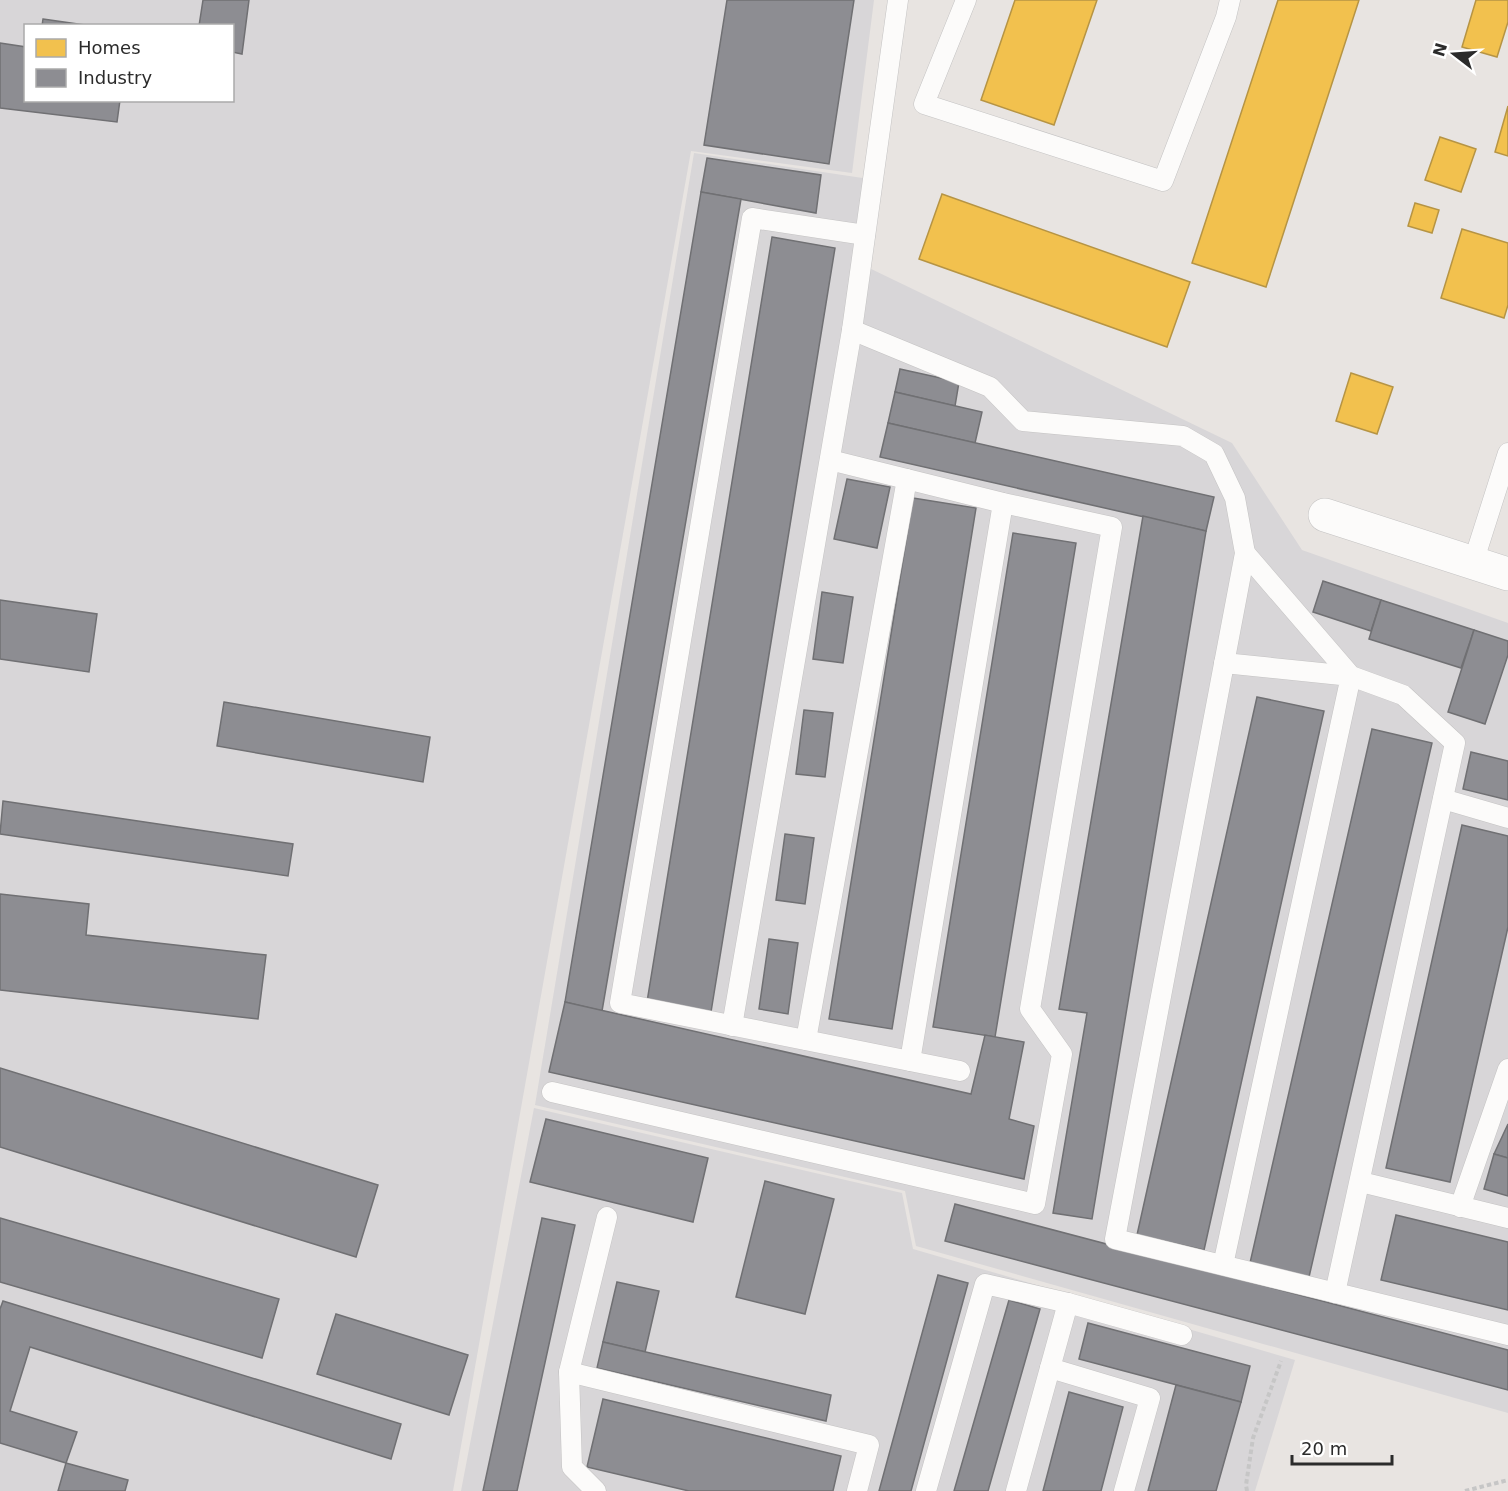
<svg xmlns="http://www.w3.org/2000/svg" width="1508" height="1491" font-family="'DejaVu Sans',sans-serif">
<rect width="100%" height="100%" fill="#e8e4e1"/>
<g fill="#d8d6d8" fill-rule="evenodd">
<path d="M0 0H874L852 173 691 151 453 1491H0ZM26 26H232V100H26Z"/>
<path d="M694 153 876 180 867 267 1232 443 1302 550 1508 623V1413L916 1246 905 1191 535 1105Z"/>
<path d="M534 1108 902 1193 913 1249 1295 1360 1255 1491H461Z"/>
</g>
<g fill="#f2c14e" stroke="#b69444" stroke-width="1.5">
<path d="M1015 0H1097L1054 125 981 100Z"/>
<path d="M1278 0H1359L1266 287 1192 263Z"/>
<path d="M1476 0H1508V22L1497 57 1462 47Z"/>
<path d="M1508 106V156L1495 152Z"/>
<path d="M1440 137 1476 149 1461 192 1425 180Z"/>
<path d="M942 194 1190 282 1167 347 919 259Z"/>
<path d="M1415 203 1439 210 1432 233 1408 226Z"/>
<path d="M1462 229 1508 243V305L1504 318 1441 298Z"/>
<path d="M1351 373 1393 387 1377 434 1336 421Z"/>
</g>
<g fill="#8d8d92" stroke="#707073" stroke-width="1.5">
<path d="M203 0H249L242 54 232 52V26H199Z"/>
<path d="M727 0H854L829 164 704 145Z"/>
<path d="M43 19 92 26H42Z"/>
<path d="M0 43 26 47V100H120L117 122 0 108Z"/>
<path d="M707 158 821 175 816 213 701 192Z"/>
<path d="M701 192 741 199 602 1011 565 1002Z"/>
<path d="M772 237 835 248 711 1012 647 1002Z"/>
<path d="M900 369 959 382 955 406 895 392Z"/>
<path d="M895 392 982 412 975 443 888 423Z"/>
<path d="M888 423 1214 497 1206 531 880 457Z"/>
<path d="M847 479 890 487 877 548 834 539Z"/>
<path d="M913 498 976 508 892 1029 829 1019Z"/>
<path d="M1143 516 1206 531 1092 1219 1053 1213 1087 1013 1059 1009Z"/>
<path d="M1013 533 1076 543 995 1037 933 1027Z"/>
<path d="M1323 581 1381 600 1371 631 1313 612Z"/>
<path d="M822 592 853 597 843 663 813 659Z"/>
<path d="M0 600 97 614 89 672 0 659Z"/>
<path d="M1381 600 1474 630 1461 668 1369 639Z"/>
<path d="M1474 630 1508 641V655L1485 724 1448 712Z"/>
<path d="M1257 697 1324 711 1204 1250 1137 1235Z"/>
<path d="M224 702 430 737 423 782 217 746Z"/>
<path d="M804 710 833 713 825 777 796 774Z"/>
<path d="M1372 729 1432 743 1309 1277 1250 1263Z"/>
<path d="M1471 752 1508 761V800L1463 789Z"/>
<path d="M3 801 293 844 288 876 0 834Z"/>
<path d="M1462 825 1508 836V927L1450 1182 1386 1168Z"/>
<path d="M785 834 814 838 805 904 776 900Z"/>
<path d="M0 894 89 904 86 935 266 955 258 1019 0 990Z"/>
<path d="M769 939 798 943 788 1014 759 1009Z"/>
<path d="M565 1002 971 1094 985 1035 1024 1042 1009 1119 1034 1126 1024 1179 549 1072Z"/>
<path d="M0 1068 378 1185 356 1257 0 1147Z"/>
<path d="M546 1119 708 1158 693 1222 530 1182Z"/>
<path d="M1508 1124V1158L1494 1154Z"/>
<path d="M1494 1154 1508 1158V1196L1484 1189Z"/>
<path d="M765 1181 834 1199 805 1314 736 1297Z"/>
<path d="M955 1204 1508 1350V1390L945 1241Z"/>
<path d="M1396 1215 1508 1242V1310L1381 1280Z"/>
<path d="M0 1218 279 1299 262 1358 0 1282Z"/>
<path d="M542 1218 575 1225 517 1491H483Z"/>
<path d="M938 1275 968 1283 911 1491H879Z"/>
<path d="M617 1282 659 1291 645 1352 603 1342Z"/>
<path d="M1009 1300 1040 1309 988 1491H954Z"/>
<path d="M3 1301 401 1424 391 1459 30 1347 10 1411 77 1432 66 1463 0 1443V1309Z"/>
<path d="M336 1314 468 1355 449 1415 317 1374Z"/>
<path d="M1088 1323 1250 1366 1241 1402 1079 1359Z"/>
<path d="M603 1342 831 1395 826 1421 597 1368Z"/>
<path d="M1176 1385 1241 1402 1216 1491H1148Z"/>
<path d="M1069 1392 1123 1407 1101 1491H1043Z"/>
<path d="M603 1399 841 1456 833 1491H689L587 1467Z"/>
<path d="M66 1463 128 1480 125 1491H58Z"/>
</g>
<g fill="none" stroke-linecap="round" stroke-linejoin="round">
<g stroke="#c4c3c3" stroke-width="21">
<g id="lane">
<path d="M898 0 852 330 990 387 1023 421 1183 436 1214 454 1235 498 1245 553 1115 1239 1508 1335"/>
<path d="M966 0 924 104 1163 181 1226 17 1230 0"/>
<path d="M865 235 752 218 620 1003 960 1071"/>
<path d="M1245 553 1351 676 1403 695 1455 743 1335 1293"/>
<path d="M1473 563 1508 453"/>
<path d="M1443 799 1508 818"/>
<path d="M732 1026 852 330"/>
<path d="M806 1040 907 479"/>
<path d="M910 1061 1003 503"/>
<path d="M552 1092 1035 1204 1062 1054 1030 1009 1112 527 1003 503 830 460"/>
<path d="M1361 1182 1508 1218"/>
<path d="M1460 1207 1508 1069"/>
<path d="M1223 1265 1351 676 1224 663"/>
<path d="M1050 1368 1150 1398 1124 1491"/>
<path d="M569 1372 869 1445 857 1491"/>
<path d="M596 1491 572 1467 569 1372 607 1217"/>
<path d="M926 1491 985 1284 1068 1303 1182 1335"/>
<path d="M1016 1491 1068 1303"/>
</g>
</g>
<g stroke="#c4c3c3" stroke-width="34">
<path id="street" d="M1325 515 1508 574"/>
</g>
<g stroke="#c6c6c6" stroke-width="4" stroke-dasharray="4.5 3" stroke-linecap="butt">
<path d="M1247 1491 1246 1485 1253 1438 1281 1361"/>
<path d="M1465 1491 1508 1480"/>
</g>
<use href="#lane" stroke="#fcfbfa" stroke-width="20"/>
<use href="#street" stroke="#fcfbfa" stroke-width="33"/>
</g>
<rect x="24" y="24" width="210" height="78" fill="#ffffff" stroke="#aaaaaa" stroke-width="1.5"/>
<rect x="36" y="39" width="30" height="18" fill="#f2c14e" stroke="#aaaaaa" stroke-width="1.5"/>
<text x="78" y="54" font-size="18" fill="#2b2b2b">Homes</text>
<rect x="36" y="69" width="30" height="18" fill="#8d8d92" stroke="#aaaaaa" stroke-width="1.5"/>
<text x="78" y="84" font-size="18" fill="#2b2b2b">Industry</text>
<g transform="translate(1454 54) rotate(287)" stroke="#ffffff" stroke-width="4.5" paint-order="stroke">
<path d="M0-4.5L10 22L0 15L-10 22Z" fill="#2b2b2b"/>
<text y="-9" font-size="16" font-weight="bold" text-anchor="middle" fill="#2b2b2b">N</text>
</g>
<path d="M1292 1455v9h100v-9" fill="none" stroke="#2b2b2b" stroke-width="3"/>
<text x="1301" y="1455" font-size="18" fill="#2b2b2b" stroke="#ffffff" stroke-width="4.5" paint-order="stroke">20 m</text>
</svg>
